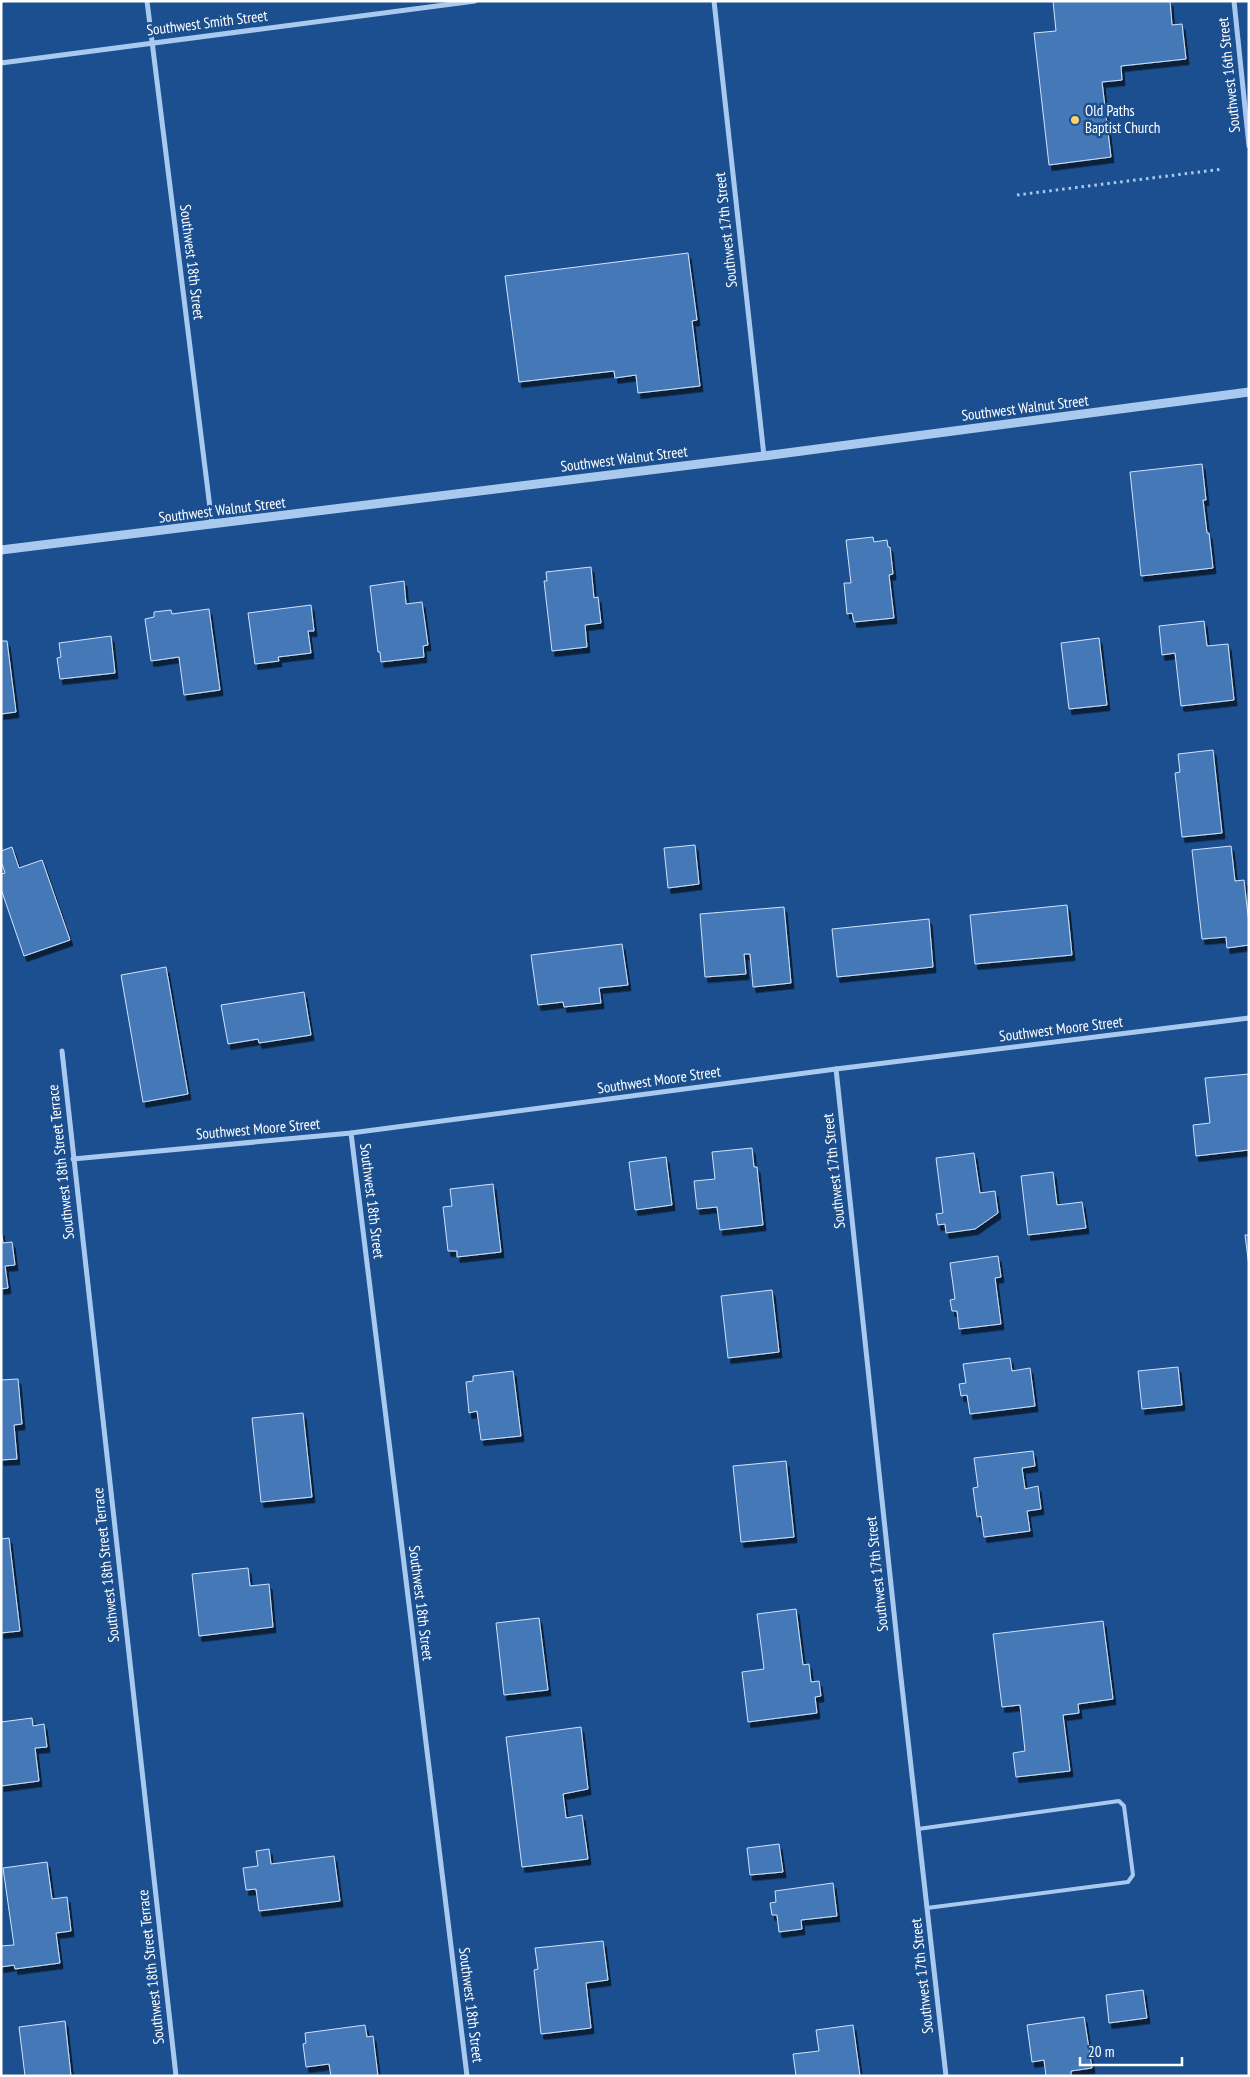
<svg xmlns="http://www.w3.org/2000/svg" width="1250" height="2077" font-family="'PT Sans Narrow',sans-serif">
<defs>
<filter id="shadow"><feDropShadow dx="3" dy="5.5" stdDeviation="0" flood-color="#0009"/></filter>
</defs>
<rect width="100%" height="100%" fill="#1b4f8f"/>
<g fill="#4478b7" stroke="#cfe3fa" filter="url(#shadow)">
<path d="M1053 1H1170L1172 25 1182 24 1186 59 1121 66 1122 80 1102 82 1111 157 1049 165 1034 33 1056 31Z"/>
<path d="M688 253 697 320 692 321 700 386 638 393 636 375 615 378 614 371 519 382 505 276Z"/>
<path d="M1202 464 1206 500H1203L1207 533H1209L1213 568 1141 576 1130 472Z"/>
<path d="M873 537 874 542 887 540 888 547H890L893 574 889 575 894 618 854 622 852 613 847 614 844 583H851L846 540Z"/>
<path d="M591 567 594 598 598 597 601 623 585 625 587 647 552 651 544 581H547L546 572Z"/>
<path d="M404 581 406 604 422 602 428 645 423 646 424 657 381 662 380 652H378L370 586Z"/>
<path d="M311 605 314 631H308L311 653 278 657 279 661 255 664 248 613Z"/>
<path d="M209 609 220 690 184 695 179 657 151 661 145 619 154 617V612L171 610 172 614Z"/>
<path d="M1204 621 1207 646 1228 644 1234 700 1181 706 1175 653 1162 655 1159 626Z"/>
<path d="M111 636 115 673 60 679 57 658 61 657 59 643Z"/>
<path d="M1099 638 1107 705 1069 709 1061 643Z"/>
<path d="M1 641H7L16 712 1 714Z"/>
<path d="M1213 750 1222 833 1182 837 1175 773 1180 772 1178 754Z"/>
<path d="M695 845 699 884 668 888 664 848Z"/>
<path d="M1231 846 1235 881 1244 880 1249 924V945L1227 948 1226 937 1202 939 1192 850Z"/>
<path d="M12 847 19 868 42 860 70 940 24 956 1 889V874L5 873 1 861V851Z"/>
<path d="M1067 905 1072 955 975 964 970 915Z"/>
<path d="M784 907 791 983 753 987 750 954H744L746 974 705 977 700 914Z"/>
<path d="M929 919 933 967 837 977 832 929Z"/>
<path d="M622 944 628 985 599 988 601 1003 564 1007 563 1002 538 1005 531 955Z"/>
<path d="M166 967 188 1094 143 1102 121 975Z"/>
<path d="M304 992 311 1035 259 1043 258 1039 228 1044 221 1005Z"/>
<path d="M1249 1074V1150L1196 1156 1193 1125 1210 1123 1205 1078Z"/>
<path d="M752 1148 754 1167H757L763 1225 720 1230 717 1207 697 1209 694 1181 715 1179 712 1152Z"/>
<path d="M974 1153 980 1193 995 1191 998 1213 975 1229 946 1233 945 1224 938 1225 936 1214 943 1213 936 1158Z"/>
<path d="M666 1157 672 1205 635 1210 629 1162Z"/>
<path d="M1053 1172 1057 1205 1082 1202 1086 1228 1028 1235 1021 1176Z"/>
<path d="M493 1184 501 1252 457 1257V1251H448L443 1207 452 1206 450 1189Z"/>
<path d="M1 1230 3 1243 12 1242 15 1265 5 1266 8 1288 1 1289Z"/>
<path d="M1245 1235H1249V1266Z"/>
<path d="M998 1256 1001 1277 995 1278 1001 1324 959 1329 957 1311H952L950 1300 955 1299 950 1263Z"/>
<path d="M772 1290 779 1352 728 1358 721 1296Z"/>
<path d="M1010 1358 1012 1371 1030 1368 1035 1406 970 1414 967 1395 961 1396 959 1384 966 1383 963 1364Z"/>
<path d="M1178 1367 1182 1405 1142 1409 1138 1371Z"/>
<path d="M513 1371 521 1436 481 1440 477 1411 469 1413 466 1382 473 1381V1376Z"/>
<path d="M18 1379 22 1424 14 1425 17 1459 1 1460V1380Z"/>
<path d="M303 1413 312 1497 261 1502 252 1418Z"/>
<path d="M1033 1451 1035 1466 1022 1468 1025 1489 1038 1486 1041 1509 1027 1511 1030 1531 984 1537 981 1516 977 1517 973 1488 978 1487 974 1458Z"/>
<path d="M786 1461 794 1537 741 1542 733 1466Z"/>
<path d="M9 1538 20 1631 1 1633V1539Z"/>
<path d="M248 1568 250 1586 269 1584 273 1627 199 1636 192 1574Z"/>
<path d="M796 1609 803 1665 809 1664 811 1682 819 1681 821 1696 815 1697 817 1713 748 1722 742 1672 764 1669 757 1614Z"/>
<path d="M539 1618 548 1690 504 1695 496 1623Z"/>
<path d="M1103 1621 1113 1699 1078 1704 1079 1713 1063 1715 1070 1771 1016 1777 1013 1753 1025 1751 1020 1705 1002 1707 993 1634Z"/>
<path d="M32 1718 33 1726 44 1724 47 1747 35 1748 39 1781 1 1786V1722Z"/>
<path d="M581 1727 588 1789 563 1794 566 1818 582 1815 588 1859 522 1867 506 1737Z"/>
<path d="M779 1844 783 1872 750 1875 747 1848Z"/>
<path d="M269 1849 271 1864 334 1856 340 1901 259 1911 256 1889 246 1890 243 1868 258 1866 256 1851Z"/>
<path d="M47 1862 52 1899 67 1897 71 1931 56 1933 60 1963 15 1969 14 1965 1 1967V1946L14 1945 3 1868Z"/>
<path d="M833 1883 837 1916 801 1920 802 1929 779 1932 777 1915H772L770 1903 776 1902 775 1891Z"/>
<path d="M603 1941 608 1980 586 1983 591 2028 541 2034 534 1970 538 1969 535 1948Z"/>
<path d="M1143 1990 1147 2018 1109 2023 1106 1995Z"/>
<path d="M1084 2017 1092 2068 1071 2071V2076H1046L1044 2060 1032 2062 1027 2025Z"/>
<path d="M65 2021 71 2076H25L19 2027Z"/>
<path d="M365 2025 367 2037 373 2036 378 2076H331L329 2064 306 2067 303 2044 306 2043 305 2033Z"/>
<path d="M853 2025 860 2076H796L793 2054 819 2051 816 2030Z"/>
</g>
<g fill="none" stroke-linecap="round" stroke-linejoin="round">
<path stroke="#a9c9ee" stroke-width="3" stroke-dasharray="2.5 4" stroke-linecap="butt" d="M1017 195 1223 169"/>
<path stroke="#a9c9ee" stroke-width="4" d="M918 1829 1119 1801 1124 1806 1133 1875 1128 1882 927 1908"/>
<g stroke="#a9c9ee" stroke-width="5">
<path d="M147 1 212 524"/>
<path d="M714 1 764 456"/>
<path d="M1234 1 1249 146"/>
<path d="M1 63 475 1"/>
<path d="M62 1051 176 2076"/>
<path d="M836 1069 900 1669 946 2076"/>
<path d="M351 1133 467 2076"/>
<path d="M73 1159 351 1133 836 1069 1249 1018"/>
</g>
<path stroke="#a9c9ee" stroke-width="9" d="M1 550 764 456 1249 392"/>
</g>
<circle fill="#ffd166" stroke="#1b4f8f" stroke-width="2" cx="1075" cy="120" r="5"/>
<g text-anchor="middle" stroke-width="5" stroke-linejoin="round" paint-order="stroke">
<g font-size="15" fill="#fff" stroke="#1b4f8f">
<text transform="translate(207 23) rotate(-7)" y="5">Southwest Smith Street</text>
<text transform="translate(1229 75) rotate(-96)" y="5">Southwest 16th Street</text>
<text transform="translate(726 230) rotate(-96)" y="5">Southwest 17th Street</text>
<text transform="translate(192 262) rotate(83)" y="5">Southwest 18th Street</text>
<text transform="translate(1025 408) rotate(-7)" y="5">Southwest Walnut Street</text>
<text transform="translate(624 459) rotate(-7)" y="5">Southwest Walnut Street</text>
<text transform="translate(222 510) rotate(-7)" y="5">Southwest Walnut Street</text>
<text transform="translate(1061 1029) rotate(-7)" y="5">Southwest Moore Street</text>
<text transform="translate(659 1080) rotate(-8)" y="5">Southwest Moore Street</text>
<text transform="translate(258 1129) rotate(-5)" y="5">Southwest Moore Street</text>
<text transform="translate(61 1162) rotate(-96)" y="5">Southwest 18th Street Terrace</text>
<text transform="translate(834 1171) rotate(-96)" y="5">Southwest 17th Street</text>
<text transform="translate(372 1201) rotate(83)" y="5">Southwest 18th Street</text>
<text transform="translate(106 1565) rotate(-96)" y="5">Southwest 18th Street Terrace</text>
<text transform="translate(877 1574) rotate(-96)" y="5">Southwest 17th Street</text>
<text transform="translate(421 1603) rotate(83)" y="5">Southwest 18th Street</text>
<text transform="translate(151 1967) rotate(-96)" y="5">Southwest 18th Street Terrace</text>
<text transform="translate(922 1976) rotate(-96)" y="5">Southwest 17th Street</text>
<text transform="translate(471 2005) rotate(83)" y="5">Southwest 18th Street</text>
</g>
<g font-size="15" fill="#fff" stroke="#1b4f8f" text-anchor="start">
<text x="1085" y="116">Old Paths<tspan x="1085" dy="17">Baptist Church</tspan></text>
</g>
</g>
<rect width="1250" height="2077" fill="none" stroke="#ffffff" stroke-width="5"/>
<path d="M1080 2057v8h102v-8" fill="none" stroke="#ffffff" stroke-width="2.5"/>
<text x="1088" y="2057" font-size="15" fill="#ffffff" stroke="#1b4f8f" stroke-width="4" paint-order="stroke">20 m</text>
</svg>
